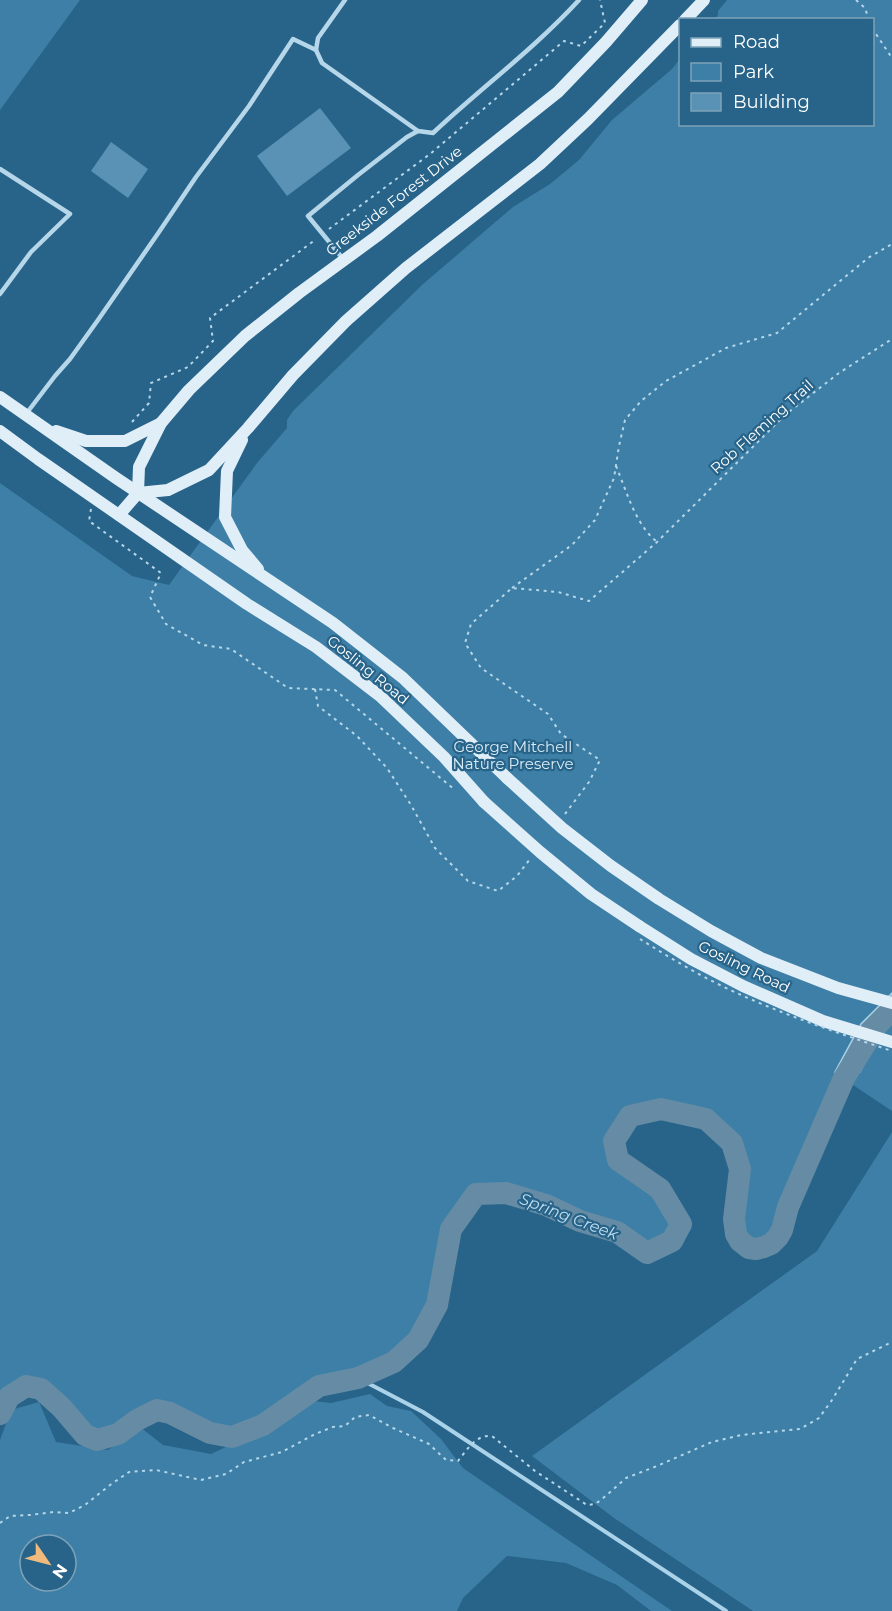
<svg xmlns="http://www.w3.org/2000/svg" width="892" height="1611" font-family="Montserrat,sans-serif">
<rect width="100%" height="100%" fill="#286489"/>
<g fill="#3d7fa6" fill-rule="evenodd">
<path d="M0 0H80L0 110Z"/>
<path d="M727 0H892V1111L844 1079 788 1207 782 1230 778 1237 771 1244 756 1249 749 1248 740 1241 734 1227 736 1191 740 1169 732 1143 706 1119 661 1109 630 1116 614 1141 618 1160 660 1189 681 1224 672 1241 647 1253 617 1232 580 1221 546 1205 506 1193 476 1194 451 1229 437 1305 418 1340 394 1362 358 1378 319 1386 263 1425 232 1437 210 1433 170 1413 157 1410 137 1420 118 1434 97 1440 85 1435 62 1408 41 1389 26 1386 9 1397 0 1414V483L132 576 169 585 257 463 287 428V420L293 411 422 285 513 207 550 184 579 160 612 120 672 69 680 59V124H872V20L715 19 718 15V11Z"/>
<path d="M892 1132V1611H753L614 1518 532 1456 817 1251Z"/>
<path d="M370 1394 387 1406 411 1411 441 1439 463 1468 672 1611H651L617 1585 566 1563 507 1556 463 1598 457 1611H0V1440L11 1410 39 1402 56 1442 108 1450 140 1427 163 1445 211 1454 278 1422 313 1401 331 1403ZM30 1545H66V1581H30Z"/>
</g>
<path fill="#658ca4" stroke="#aad3e9" stroke-width="1.5" d="M892 993V1018L881 1030 860 1072H835L861 1024Z"/>
<g fill="none" stroke-linecap="round" stroke-linejoin="round">
<path stroke="#aad3e9" stroke-width="4" d="M358 1378 423 1412 726 1611"/>
<path stroke="#658ca4" stroke-width="22" d="M0 1414 9 1397 26 1386 41 1389 62 1408 85 1435 97 1440 118 1434 137 1420 157 1410 170 1413 210 1433 232 1437 263 1425 319 1386 358 1378 394 1362 418 1340 437 1305 451 1229 476 1194 506 1193 546 1205 580 1221 617 1232 647 1253 672 1241 681 1224 660 1189 618 1160 614 1141 630 1116 661 1109 706 1119 732 1143 740 1169 734 1219 736 1234 740 1241 749 1248 756 1249 764 1247 771 1244 778 1237 782 1230 788 1207 844 1078 878 1024 892 1010"/>
</g>
<g fill="#5992b4">
<path d="M320 108 351 148 287 196 257 156Z"/>
<path d="M111 142 148 169 128 198 91 171Z"/>
</g>
<g fill="none" stroke-linecap="round" stroke-linejoin="round">
<g stroke="#b6d6e9" stroke-width="2" stroke-dasharray="3 4.5" stroke-linecap="butt">
<path d="M856 0 865 8 869 20"/>
<path d="M872 28 892 58"/>
<path d="M329 229 430 154 564 41 581 46 605 23 600 0"/>
<path d="M132 422 149 403 151 383 188 367 213 341 210 318 315 240"/>
<path d="M616 466C627 492 635 524 657 542"/>
<path d="M91 509 89 521 161 573 150 597 166 624 203 645 231 649 288 688 335 690 455 790"/>
<path d="M512 588 572 545 595 520 614 478 619 446 625 420 641 401 666 381 726 348 777 333 868 258 892 244"/>
<path d="M315 689 318 706 357 736 387 768 411 805 435 848 468 881 498 891 517 876 530 859"/>
<path d="M565 814 589 782 600 760 561 734 548 714 481 668 465 643 471 624 512 588 558 592 589 601 657 542 785 415 839 373 892 339"/>
<path d="M0 1523 10 1516 30 1515 54 1512 69 1513 85 1505 110 1485 129 1472 156 1470 201 1480 226 1474 244 1462 282 1452 315 1434 333 1427 345 1426 355 1417 369 1415 393 1428 429 1444 446 1460 458 1461C467 1450 476 1434 492 1436L535 1471 587 1505 595 1504 601 1500 626 1478 657 1466 712 1442 741 1435 800 1429 819 1418 832 1400 857 1359 892 1342"/>
</g>
<g stroke="#b6d6e9" stroke-width="4.5">
<path d="M345 0 318 38 316 50 322 63 418 131 433 133C481 88 534 49 579 0"/>
<path d="M0 169 70 214 31 252 0 294"/>
<path d="M344 260 308 216 358 175 407 137 418 131"/>
<path d="M26 414 55 376 70 359 98 320 159 232 196 177 249 106 293 39 316 50"/>
</g>
<g stroke="#e0eef8" stroke-width="12">
<path d="M685 20 704 0"/>
<path d="M0 397 116 478 333 623 403 678 507 778"/>
<path d="M0 431 38 459 247 604 316 647 380 696 444 757 484 802"/>
<path d="M56 431 86 441H125L161 423"/>
<path d="M242 440 227 471 225 517 242 550 258 569"/>
<path d="M138 493 168 490 209 470 248 428 293 375 346 321 406 268 540 164 588 119 680 25"/>
<path d="M119 515 138 493 139 467 161 423 189 390 245 336 299 293 377 236 558 92 606 42 642 0"/>
<path d="M639 926 691 959 743 986 823 1021 892 1042"/>
</g>
<path stroke="#b6d6e9" stroke-width="2" stroke-dasharray="3 4.5" stroke-linecap="butt" d="M640 939C667 956 695 973 724 987 778 1013 835 1032 892 1051"/>
<g stroke="#e0eef8" stroke-width="12">
<path d="M507 778 562 828 611 866 659 899 711 931 761 958 838 988 892 1003"/>
<path d="M484 802 540 852 591 894 639 926"/>
</g>
</g>
<g text-anchor="middle" stroke-width="4.5" stroke-linejoin="round" paint-order="stroke">
<g font-size="15" fill="#fff" stroke="#286489">
<text transform="translate(394 201) rotate(-38)" y="5">Creekside Forest Drive</text>
<text transform="translate(762 427) rotate(-42)" y="5">Rob Fleming Trail</text>
<text transform="translate(368 670) rotate(39)" y="5">Gosling Road</text>
<text transform="translate(744 967) rotate(26)" y="5">Gosling Road</text>
</g>
<g font-size="15" fill="#d9ecf7" stroke="#286489">
<text x="513" y="752">George Mitchell<tspan x="513" dy="17">Nature Preserve</tspan></text>
</g>
<g font-size="16" font-style="italic" fill="#c1dff0" stroke="#286489">
<text transform="translate(569 1216) rotate(21)" y="6">Spring Creek</text>
</g>
</g>
<rect x="679" y="18" width="195" height="108" fill="#286489" stroke="#7ea2b8" stroke-width="1.5"/>
<rect x="691" y="38" width="30" height="9" fill="#e0eef8" stroke="#7ea2b8" stroke-width="1.5"/>
<text x="733" y="48" font-size="18" fill="#ffffff">Road</text>
<rect x="691" y="63" width="30" height="18" fill="#3d7fa6" stroke="#7ea2b8" stroke-width="1.5"/>
<text x="733" y="78" font-size="18" fill="#ffffff">Park</text>
<rect x="691" y="93" width="30" height="18" fill="#5992b4" stroke="#7ea2b8" stroke-width="1.5"/>
<text x="733" y="108" font-size="18" fill="#ffffff">Building</text>
<g transform="translate(48 1563) rotate(125)"><circle r="28" fill="#286489" stroke="#7ea2b8" stroke-width="1.5"/>
<path d="M0-4.5L10 22L0 15L-10 22Z" fill="#f1ba7c"/>
<text y="-9" font-size="16" font-weight="bold" text-anchor="middle" fill="#ffffff">N</text>
</g>
</svg>
